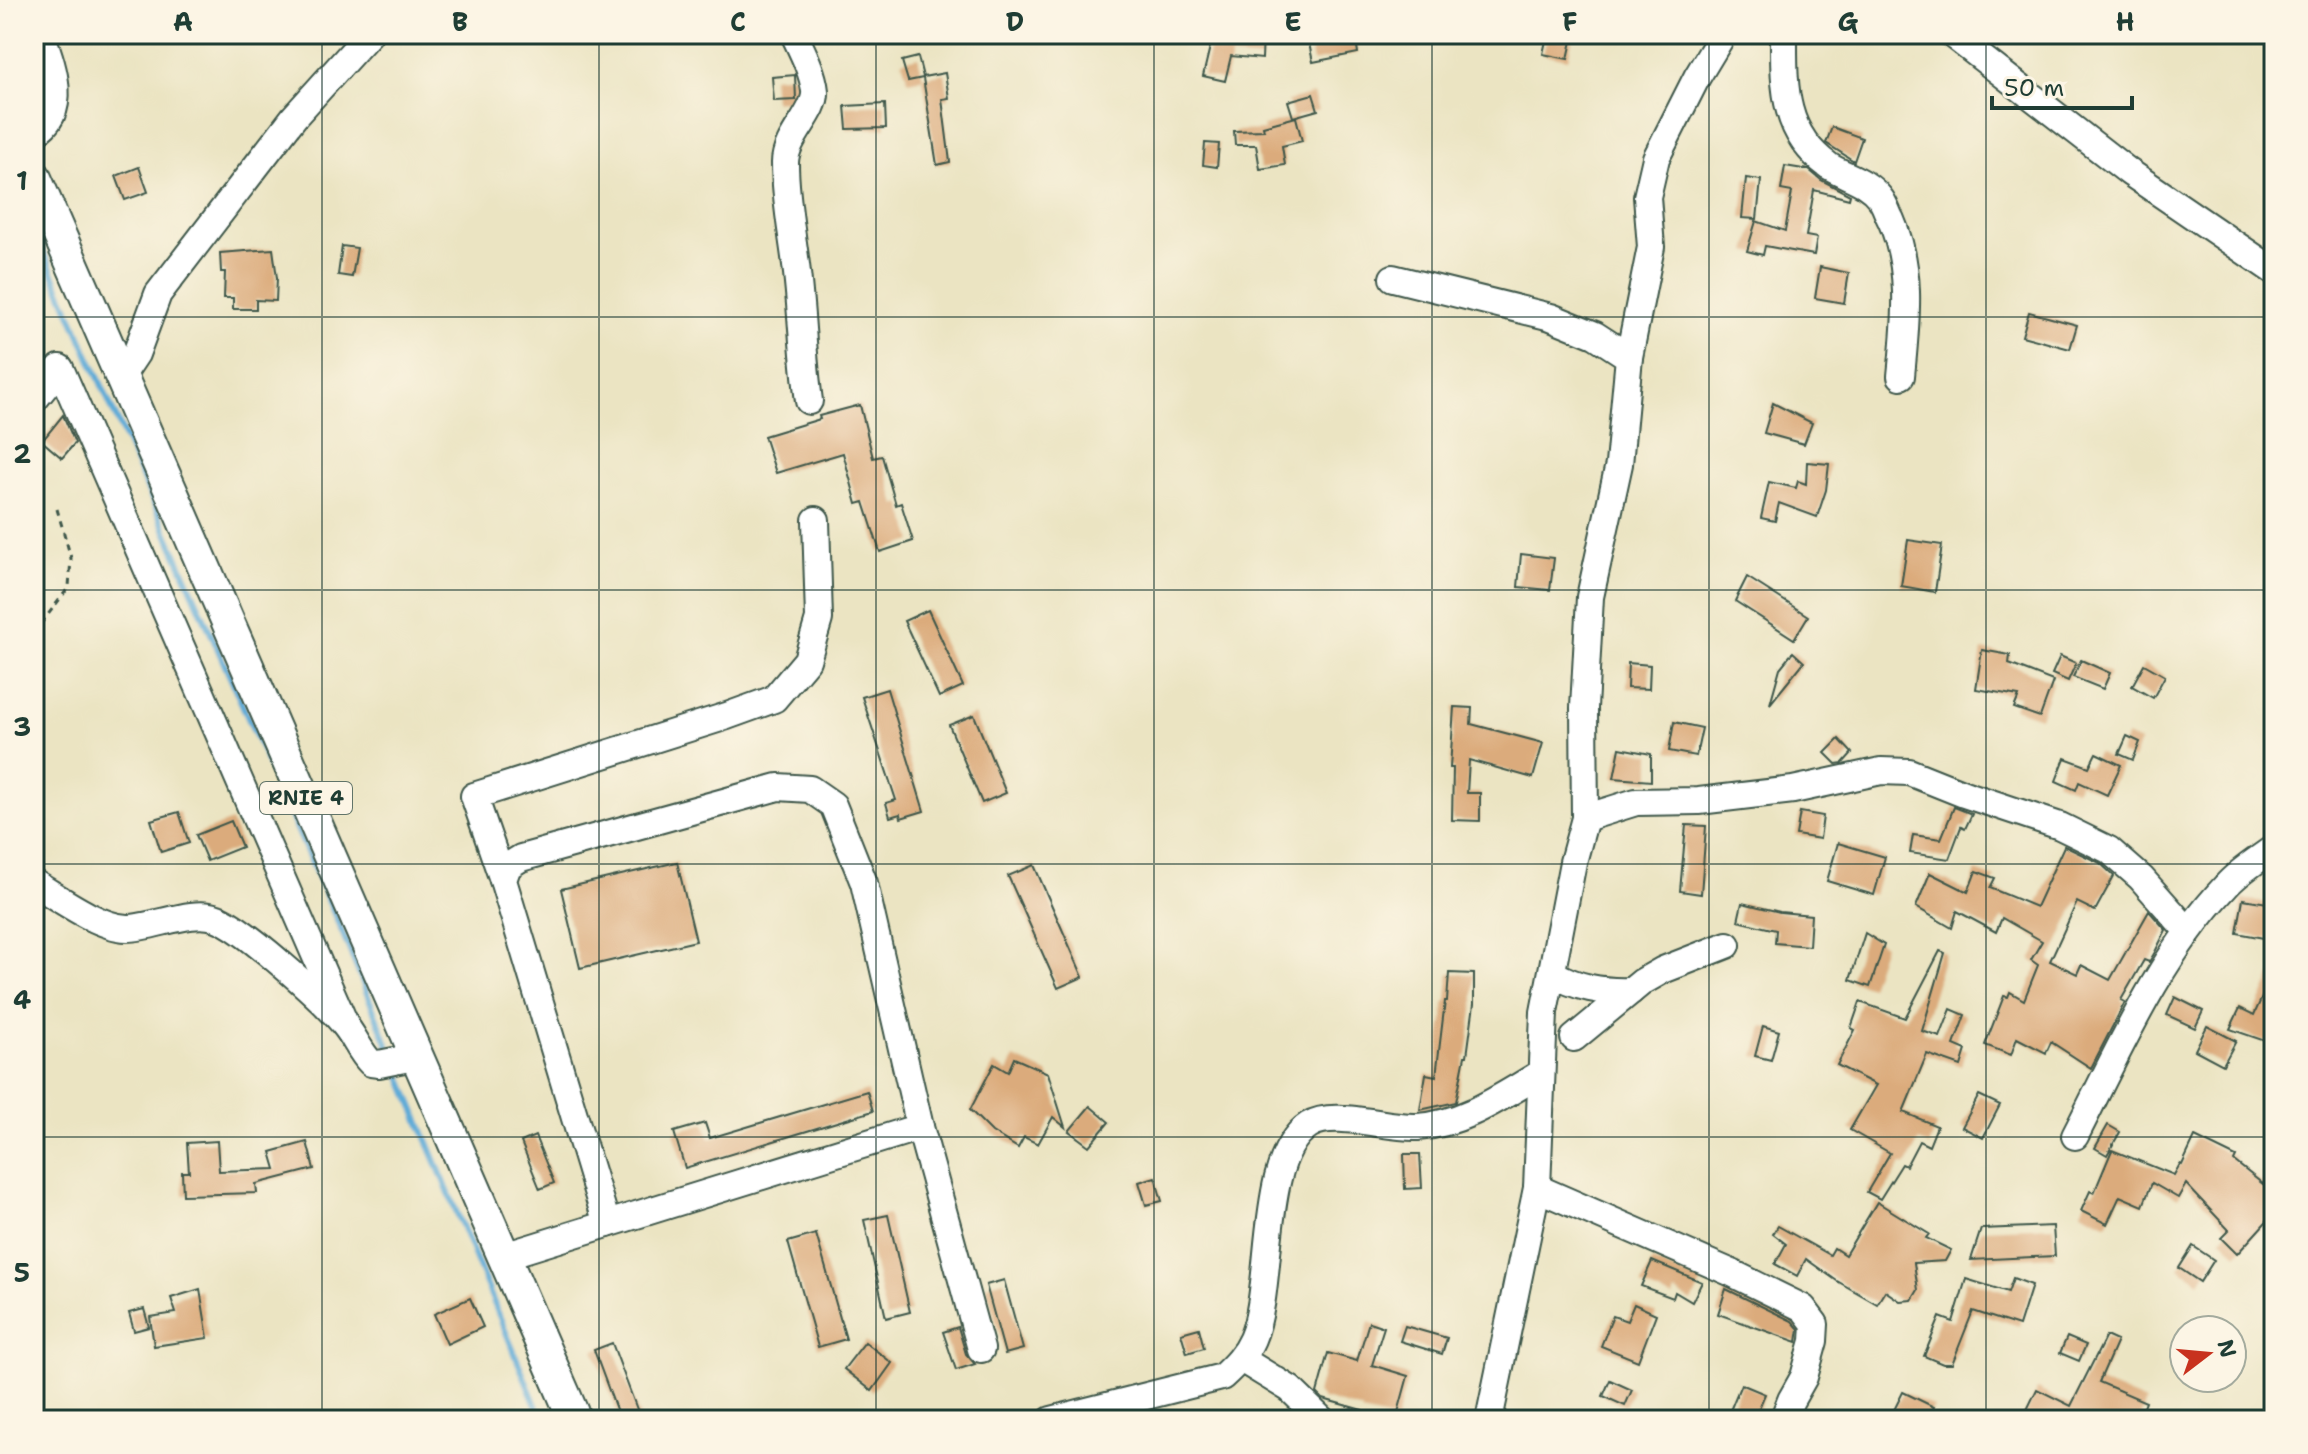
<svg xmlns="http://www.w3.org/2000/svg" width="2308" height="1454" font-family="'Shantell Sans',sans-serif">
<rect width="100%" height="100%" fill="#fcf5e5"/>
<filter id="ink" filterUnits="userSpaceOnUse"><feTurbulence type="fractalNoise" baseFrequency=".0125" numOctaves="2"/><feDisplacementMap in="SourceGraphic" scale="16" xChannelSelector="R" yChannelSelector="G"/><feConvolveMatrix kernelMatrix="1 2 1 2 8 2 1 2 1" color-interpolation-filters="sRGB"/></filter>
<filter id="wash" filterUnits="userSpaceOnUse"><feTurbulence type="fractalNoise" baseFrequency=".006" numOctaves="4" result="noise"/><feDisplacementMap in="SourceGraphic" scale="32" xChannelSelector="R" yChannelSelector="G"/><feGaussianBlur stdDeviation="1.8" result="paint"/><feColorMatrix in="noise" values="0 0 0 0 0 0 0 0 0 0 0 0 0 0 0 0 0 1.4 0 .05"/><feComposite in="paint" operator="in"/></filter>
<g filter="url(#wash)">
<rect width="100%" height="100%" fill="#ebe4c2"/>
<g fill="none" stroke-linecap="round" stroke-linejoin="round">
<g stroke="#5fabd7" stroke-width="6">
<path d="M34 231 343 934 391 1053"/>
<path d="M397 1067 542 1420"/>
</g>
</g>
<g id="blocks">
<g fill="#dbab7b">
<path d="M1213 34H1263L1262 59 1231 56 1225 81 1203 76Z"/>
<path d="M1307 34H1355L1358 53 1313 62Z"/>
<path d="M1547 36 1572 41 1568 59 1543 54Z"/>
<path d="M918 57 923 77 945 73 949 98 942 99 950 162 937 165 923 78 908 81 902 61Z"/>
<path d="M795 75 796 100 774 101 772 77Z"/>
<path d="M1313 94 1318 110 1293 117 1288 101Z"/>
<path d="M885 104 886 128 847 129 845 106Z"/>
<path d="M1296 117 1302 141 1282 146 1285 165 1260 169 1256 145H1235L1234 131 1264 130 1263 126Z"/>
<path d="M1832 127 1862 138 1854 161 1826 143Z"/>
<path d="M1205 143 1219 144 1217 167 1203 165Z"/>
<path d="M1785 166 1809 170 1821 180 1850 195 1849 199 1814 190 1806 236 1817 238 1814 255 1765 246 1763 255 1747 251 1756 221 1785 231 1792 192 1781 190Z"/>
<path d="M139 167 148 192 125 200 116 176Z"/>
<path d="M1746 178 1761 180 1757 219 1742 218Z"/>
<path d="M342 246 357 248 352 277 338 275Z"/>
<path d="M273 249 277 278 276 301 256 300V309H233V298H224L225 272H221L220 253Z"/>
<path d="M1820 267 1849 273 1844 303 1815 298Z"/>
<path d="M2029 312 2077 325 2070 349 2022 336Z"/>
<path d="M1773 403 1812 423 1804 444 1764 433Z"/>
<path d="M860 405 873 458 882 456 896 505 901 503 913 541 880 552 864 502 857 504 843 453 776 473 764 436 820 419 819 416Z"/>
<path d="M63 415 75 443 62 458 42 441Z"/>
<path d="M1807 462 1829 464 1826 490 1817 517 1779 503 1775 521 1761 518 1769 482 1796 488 1798 481 1806 484Z"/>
<path d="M1908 540 1942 545 1935 592 1901 586Z"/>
<path d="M1521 554 1554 558 1550 590 1518 587Z"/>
<path d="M1747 577 1808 616 1794 639 1735 601Z"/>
<path d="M928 610 963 686 939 697 904 621Z"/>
<path d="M1982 650 2010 655 2009 664 2053 681 2040 717 2014 708 2019 696 1976 689Z"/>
<path d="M1793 652 1804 662 1770 704 1780 668Z"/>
<path d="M2060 656 2076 663 2068 681 2052 674Z"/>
<path d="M2081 660 2110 673 2103 689 2073 677Z"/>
<path d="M1628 663 1650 665 1649 689 1627 688Z"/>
<path d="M2144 664 2165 676 2153 698 2132 686Z"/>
<path d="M887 689 924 811 901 818 900 814 890 817 886 803 896 800 862 697Z"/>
<path d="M1454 707 1472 708 1471 724 1543 743 1533 778 1469 760 1467 793H1480V821L1452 820 1453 768H1450Z"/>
<path d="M974 715 1006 793 982 803 949 725Z"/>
<path d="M1674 722 1702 728 1696 756 1669 751Z"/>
<path d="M2127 736 2140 742 2133 760 2119 754Z"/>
<path d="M1839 739 1852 753 1843 763 1836 764 1825 753Z"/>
<path d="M1620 748 1651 754V781L1614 778Z"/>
<path d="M2096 753 2121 765 2107 795 2079 782 2076 790 2056 781 2065 758 2089 767Z"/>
<path d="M1954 807 1972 814 1965 829 1961 827 1949 859 1910 853 1913 835 1941 839Z"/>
<path d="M179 812 189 843 161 852 151 820Z"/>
<path d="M1800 812 1823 816 1820 839 1796 835Z"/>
<path d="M231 821 242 847 207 861 196 835Z"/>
<path d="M1686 825 1706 826 1701 894 1680 891Z"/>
<path d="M1838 843 1885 857 1874 895 1827 881Z"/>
<path d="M2064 846 2100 863 2114 876 2095 911 2077 902 2050 961 2077 974 2081 965 2110 980 2149 911 2166 930 2155 952 2149 962 2144 960 2121 1000 2125 1002 2091 1068 2051 1042 2046 1053 2017 1038 2011 1055 1985 1045 2004 996 2008 997 2010 992 2024 1000 2038 965 2031 960 2042 941 2002 918 1996 932 1957 911 1952 928 1916 907 1930 873 1968 892 1976 871 1995 878 1990 888 2036 907Z"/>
<path d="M677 862 696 941 580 968 561 889Z"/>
<path d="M1034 865 1083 977 1058 988 1008 876Z"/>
<path d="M2243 899 2274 904 2269 939 2237 933Z"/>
<path d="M1742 903 1780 912 1811 915 1809 946 1775 943 1776 930 1738 921Z"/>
<path d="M1865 933 1884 945 1870 987 1850 980Z"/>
<path d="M1940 951 1945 953 1922 1031 1940 1037 1951 1009 1965 1015 1954 1045 1966 1050 1961 1066 1927 1054 1903 1112 1937 1126 1929 1146 1919 1141 1906 1166 1902 1164 1880 1199 1867 1192 1890 1153 1850 1130 1876 1085 1837 1065 1855 1030 1851 1028 1860 1002 1905 1018Z"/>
<path d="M2274 971V1023L2268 1042 2230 1029 2240 1008 2254 1015Z"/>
<path d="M1449 973 1474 974V1004L1467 1056H1465L1456 1102 1420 1110 1426 1074 1436 1076 1445 1001H1447Z"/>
<path d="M2175 997 2203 1011 2195 1028 2167 1015Z"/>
<path d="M1763 1026 1779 1031 1771 1060 1755 1056Z"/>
<path d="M2207 1026 2236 1041 2223 1065 2195 1050Z"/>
<path d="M1014 1058 1048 1073 1065 1127 1053 1117 1038 1144 1024 1137 1018 1148 992 1132 970 1110 994 1064 1008 1072Z"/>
<path d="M867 1091 873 1111 685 1168 674 1132 705 1123 710 1138Z"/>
<path d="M1979 1095 2000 1105 1983 1138 1962 1127Z"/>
<path d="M1090 1106 1109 1122 1089 1146 1069 1131Z"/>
<path d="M2108 1125 2120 1132 2107 1155 2095 1148Z"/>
<path d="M535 1136 554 1183 540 1189 521 1142Z"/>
<path d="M2195 1137 2236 1157 2234 1161 2263 1184 2274 1171V1213L2237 1254 2221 1238 2229 1230 2186 1184 2178 1198 2152 1183 2143 1206 2120 1196 2107 1224 2081 1211 2090 1191 2094 1193 2112 1150 2174 1175 2180 1164 2182 1165Z"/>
<path d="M217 1141 219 1171 276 1169 271 1152 307 1142 314 1169 256 1184 257 1193 183 1195 182 1172H189L187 1143Z"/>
<path d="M1404 1154H1420L1422 1188 1405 1189Z"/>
<path d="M1155 1177 1162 1201 1146 1205 1139 1182Z"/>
<path d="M1877 1202 1929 1234 1926 1238 1951 1250 1945 1261 1914 1263 1918 1290 1912 1300 1900 1301 1885 1291 1877 1304 1837 1281 1806 1259 1797 1276 1775 1264 1786 1244 1773 1234 1778 1226 1830 1255 1834 1248 1845 1255Z"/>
<path d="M888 1215 910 1312 886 1318 864 1220Z"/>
<path d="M2053 1226 2055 1256 1971 1260 1981 1229Z"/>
<path d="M816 1234 846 1339 818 1347 788 1242Z"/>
<path d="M2193 1246 2214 1260 2200 1282 2179 1268Z"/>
<path d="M1652 1261 1702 1282 1692 1302 1675 1292 1673 1298 1641 1286Z"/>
<path d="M2013 1278 2032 1285 2019 1326 1973 1311 1952 1364H1943L1924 1356 1940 1317 1953 1322 1966 1279 2008 1292Z"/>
<path d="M1004 1280 1023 1349 1005 1354 986 1285Z"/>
<path d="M200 1289 208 1338 154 1346 150 1317 176 1313 171 1298Z"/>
<path d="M1726 1289 1792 1321 1799 1329 1797 1342 1718 1314Z"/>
<path d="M470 1298 483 1327 447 1344 434 1314Z"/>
<path d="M1634 1304 1656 1314 1638 1361 1601 1346 1613 1316 1627 1321Z"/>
<path d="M144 1309 149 1327 134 1331 129 1313Z"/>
<path d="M1369 1322 1384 1327 1372 1365 1408 1376 1396 1420 1361 1412 1362 1410 1323 1399 1317 1393 1328 1353 1357 1361Z"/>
<path d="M1405 1326 1447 1338 1442 1354 1400 1341Z"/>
<path d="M958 1327 966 1354 975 1364 956 1370 943 1332Z"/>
<path d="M1199 1328 1204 1348 1187 1353 1181 1333Z"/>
<path d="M2106 1336 2117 1341 2099 1382 2146 1402 2139 1420H2032L2024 1416 2037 1389 2071 1406Z"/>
<path d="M2067 1337 2086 1345 2079 1361 2060 1353Z"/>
<path d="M865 1342 892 1363 872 1391 844 1369Z"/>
<path d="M612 1343 641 1420H620L594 1350Z"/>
<path d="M1610 1380 1632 1390 1625 1406 1603 1396Z"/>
<path d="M1741 1384 1765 1394 1754 1420H1745L1729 1413Z"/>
<path d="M1903 1392 1934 1407 1927 1420H1889Z"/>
</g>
</g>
</g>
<g filter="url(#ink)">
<use href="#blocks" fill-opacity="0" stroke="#3e5649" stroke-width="2"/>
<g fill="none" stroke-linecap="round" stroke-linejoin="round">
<g stroke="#3e5649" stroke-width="30">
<g id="minor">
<path d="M794 34C802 51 813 72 815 91 817 112 785 137 785 163 785 200 793 237 797 273 802 316 803 358 809 401"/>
<path d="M1784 34C1784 85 1782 133 1829 166 1847 177 1866 180 1880 198 1885 204 1887 213 1891 220 1913 270 1906 323 1901 376"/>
<path d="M1951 34 2129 172 2274 271"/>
<path d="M34 133C70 113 53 64 41 34"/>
<path d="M1393 278 1551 317 1595 335 1629 357 1619 464 1590 597 1584 708 1585 818 1573 862 1544 1012 1537 1188 1489 1420"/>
<path d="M1629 357 1651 247 1647 197 1656 158 1697 77 1723 34"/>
<path d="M122 375 136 354 158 294 294 117 369 34"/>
<path d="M34 400 60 368 346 1026"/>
<path d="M1585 818 1636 802 1699 801 1793 790 1881 771 1909 772 1964 794 2060 826 2109 850 2141 878 2188 931"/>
<path d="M503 880 474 796 727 716 774 699 807 660 819 619 816 520"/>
<path d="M34 883C59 898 98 927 127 928 154 928 192 908 217 918 243 927 324 1000 343 1023 354 1035 359 1051 371 1063L379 1064 419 1056"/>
<path d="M1552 973C1577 988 1602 992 1631 991"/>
<path d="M1574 1038 1642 982 1663 970 1727 945"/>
<path d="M2075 1136C2119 1050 2159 957 2226 886 2239 871 2258 860 2274 848"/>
<path d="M1537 1188 1732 1273 1803 1308 1815 1324 1814 1341 1804 1377 1791 1400 1783 1420"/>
<path d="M607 1224 503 880 508 866 521 858 778 787 810 789 833 805 864 883 920 1127"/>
<path d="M504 1256 920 1127 981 1349"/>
<path d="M1241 1359 1290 1389 1322 1420"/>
<path d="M1051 1420 1222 1377C1234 1366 1245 1355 1252 1339 1275 1286 1258 1158 1309 1125 1334 1109 1388 1129 1418 1127 1463 1124 1502 1096 1540 1074"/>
</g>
</g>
<g stroke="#3e5649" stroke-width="36">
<path id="major" d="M34 176 575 1420"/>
</g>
<path stroke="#3e5649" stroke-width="3" stroke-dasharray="6 6" stroke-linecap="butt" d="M34 633 69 587 71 558 57 509"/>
<use href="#minor" stroke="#fff" stroke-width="26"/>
<use href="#major" stroke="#fff" stroke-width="32"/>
</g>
</g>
<path fill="none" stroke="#1f3d34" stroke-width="2" stroke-opacity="0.55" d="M322 34V1420M599 34V1420M876 34V1420M1154 34V1420M1432 34V1420M1709 34V1420M1986 34V1420M34 317H2274M34 590H2274M34 864H2274M34 1137H2274"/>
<g text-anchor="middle" stroke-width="8" stroke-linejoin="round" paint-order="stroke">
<rect fill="#fcf5e5" stroke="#617469" stroke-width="2" x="260" y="782" width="92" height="32" rx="6"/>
<g font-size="20" font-weight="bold" fill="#1f3d34">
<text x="306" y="805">RNIE 4</text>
</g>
</g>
<rect width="2308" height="1454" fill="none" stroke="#fcf5e5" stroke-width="88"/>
<g transform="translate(2208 1354) rotate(74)"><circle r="38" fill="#fcf5e5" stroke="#a4ab9e" stroke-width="2"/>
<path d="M0-6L14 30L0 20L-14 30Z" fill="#c8321e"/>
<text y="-12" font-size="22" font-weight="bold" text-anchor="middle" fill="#1f3d34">N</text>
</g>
<path d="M1992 96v12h140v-12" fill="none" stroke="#1f3d34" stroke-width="4"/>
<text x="2004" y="96" font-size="24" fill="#1f3d34" stroke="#fcf5e5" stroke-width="6" paint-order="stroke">50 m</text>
<rect x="44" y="44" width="2220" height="1366" fill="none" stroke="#1f3d34" stroke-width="3"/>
<g font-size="26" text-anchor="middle" font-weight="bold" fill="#1f3d34">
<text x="183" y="31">A</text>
<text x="460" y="31">B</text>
<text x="738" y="31">C</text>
<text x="1015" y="31">D</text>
<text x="1293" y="31">E</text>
<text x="1570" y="31">F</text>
<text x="1848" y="31">G</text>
<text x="2125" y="31">H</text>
<text x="22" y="190">1</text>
<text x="22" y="463">2</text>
<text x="22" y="736">3</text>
<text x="22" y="1009">4</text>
<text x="22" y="1282">5</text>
</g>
</svg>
